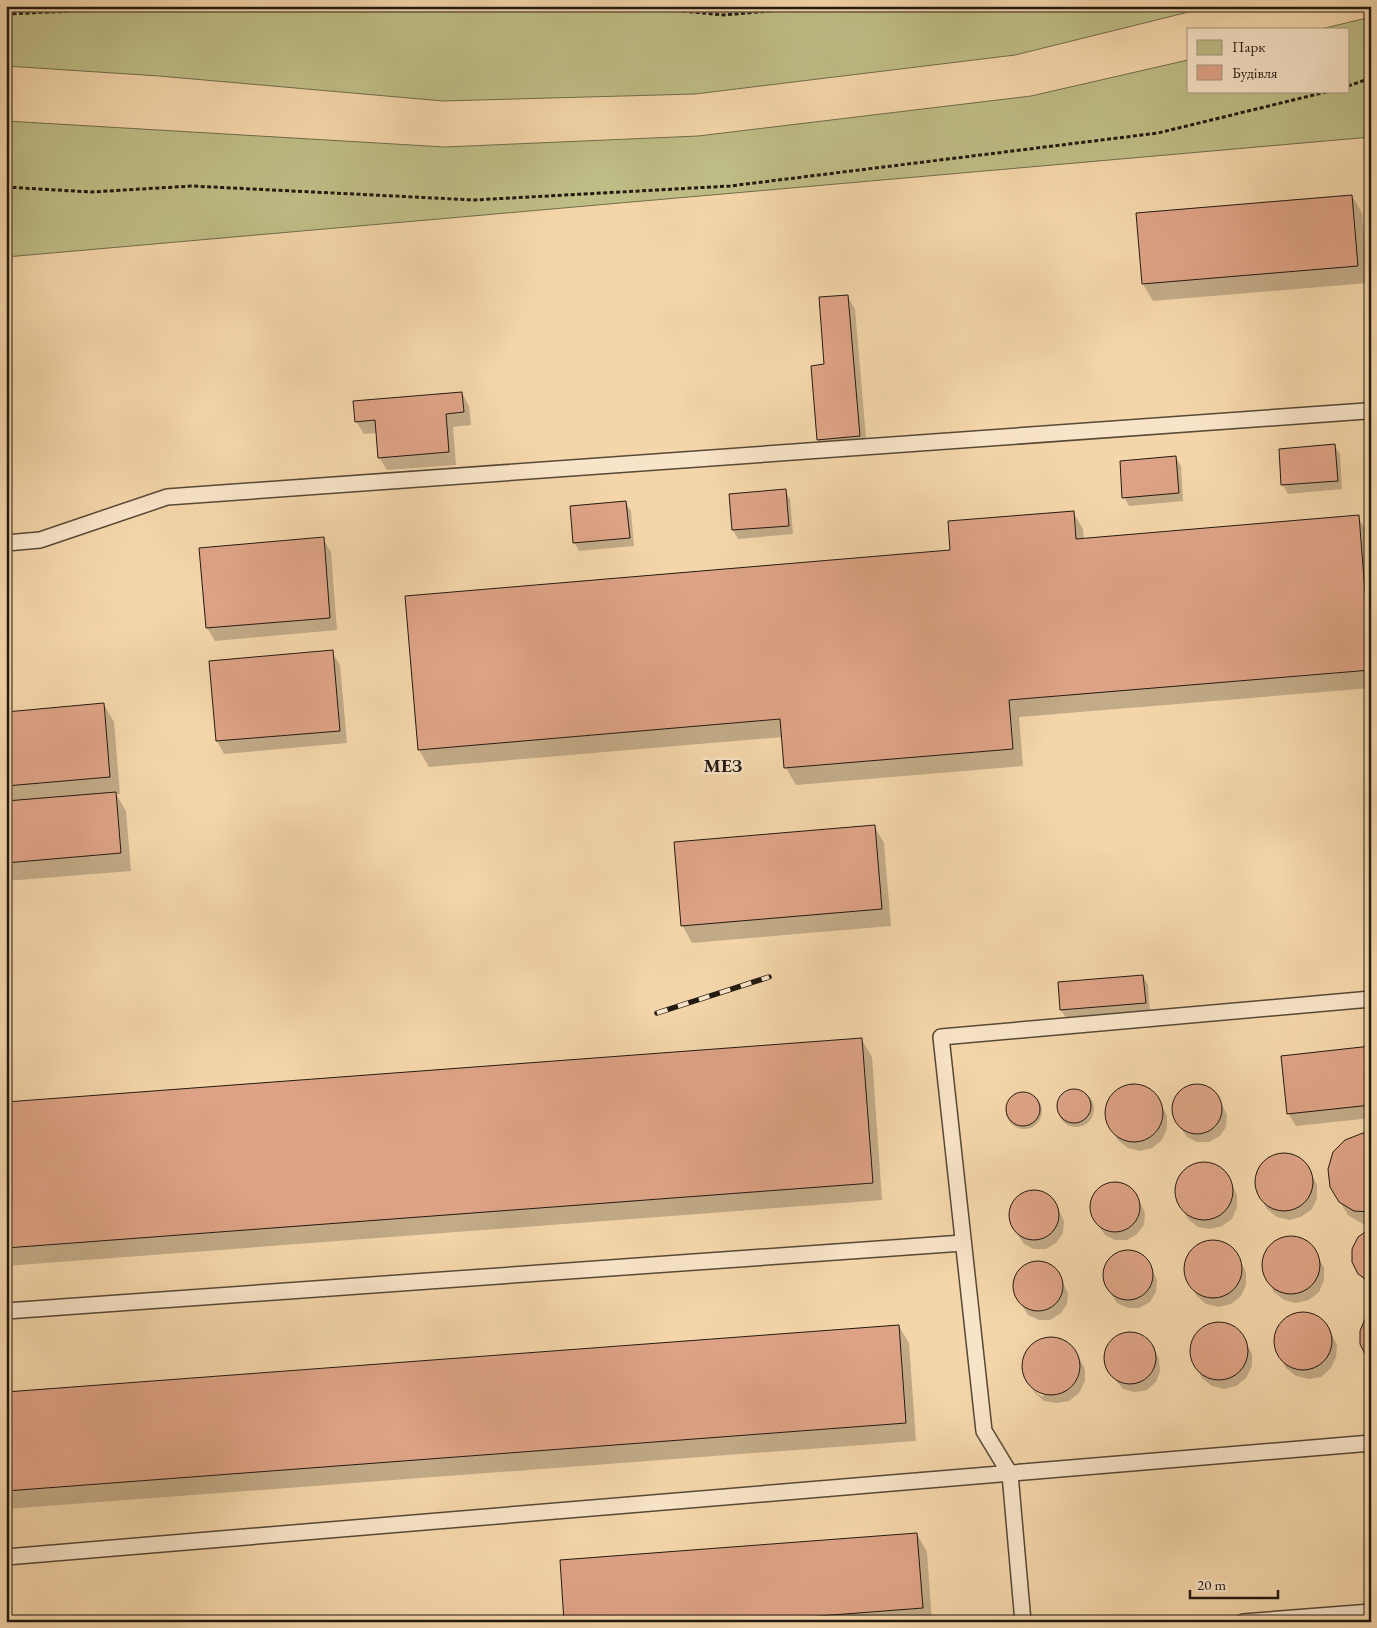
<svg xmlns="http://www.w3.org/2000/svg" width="1377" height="1628" font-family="'EB Garamond',serif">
<rect width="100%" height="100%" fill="#f4d6aa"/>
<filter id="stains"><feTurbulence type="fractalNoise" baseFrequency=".004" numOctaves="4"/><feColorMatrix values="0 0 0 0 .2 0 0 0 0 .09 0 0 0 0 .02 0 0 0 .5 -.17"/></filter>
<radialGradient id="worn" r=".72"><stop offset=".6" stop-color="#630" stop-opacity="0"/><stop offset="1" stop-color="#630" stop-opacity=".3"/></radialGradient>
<g fill="#bfbd86" stroke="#706c4b">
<path d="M6 6H1213L1015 55 695 94 443 101 159 76 6 66Z"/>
<path d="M1371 17V137L6 257V121L445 147 698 136 1031 96 1188 60V91H1348V29H1321Z"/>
</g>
<g fill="#0003">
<path d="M1352 196 1362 213 1368 283 1153 301 1143 284Z"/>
<path d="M847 296 855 309 867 449 826 453 818 440 826 366Z"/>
<path d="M462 393 469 406 471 425 453 427 456 465 387 470 379 457 377 433 364 434 356 421Z"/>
<path d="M1335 446 1340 454 1342 489 1288 494 1283 485 1280 450Z"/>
<path d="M1176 458 1181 466 1183 501 1129 506 1124 497Z"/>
<path d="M785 491 790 499 793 534 738 539 733 530 730 495Z"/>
<path d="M626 503 631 511 634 546 579 551 574 542Z"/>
<path d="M1073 512 1083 529 1084 540 1358 517 1368 534 1371 564V688L1019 717 1023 766 796 785 786 768 783 737 429 767 419 750Z"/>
<path d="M323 539 331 552 337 630 215 641 207 628Z"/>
<path d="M332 652 340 665 347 743 224 754 217 741Z"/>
<path d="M104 705 114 722 120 794H116L126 811 131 871 6 881V713Z"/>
<path d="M874 826 884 843 891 926 692 943 682 925Z"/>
<path d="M1143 976 1148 985 1150 1011 1066 1018 1061 1010Z"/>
<path d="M862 1040 872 1057 882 1200 6 1266V1104Z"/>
<path d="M1371 1048V1118L1296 1126 1288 1113Z"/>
<path d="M1134 1084 1146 1087 1156 1095 1167 1116V1128L1162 1140 1152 1148 1140 1151 1128 1148 1118 1140 1107 1119V1106L1112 1095 1122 1087Z"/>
<path d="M1197 1084 1208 1087 1217 1094 1227 1115 1226 1127 1220 1136 1209 1142H1197L1187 1137 1174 1118 1173 1106 1177 1095 1186 1087Z"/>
<circle cx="1076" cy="1109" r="18"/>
<circle cx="1024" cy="1111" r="18"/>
<path d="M1371 1135V1224H1363L1348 1215 1339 1200Z"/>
<path d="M1284 1154 1296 1156 1306 1164 1317 1185V1198L1312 1209 1301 1217 1289 1220 1277 1217 1267 1209 1256 1188V1176L1261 1164 1272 1156Z"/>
<path d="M1204 1163 1217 1166 1226 1174 1237 1195V1207L1232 1219 1222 1226 1210 1229 1198 1227 1188 1219 1177 1198V1185L1182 1174 1192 1166Z"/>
<path d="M1115 1182 1126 1185 1135 1193 1145 1213 1144 1225 1137 1234 1127 1240H1115L1105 1235 1092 1216 1091 1204 1094 1193 1103 1185Z"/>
<path d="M1034 1191 1045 1193 1054 1201 1064 1221 1063 1233 1056 1243 1046 1249H1034L1024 1244 1011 1225 1010 1213 1014 1202 1022 1194Z"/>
<path d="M1371 1230V1288L1359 1273Z"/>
<path d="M1291 1236 1303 1239 1313 1247 1324 1268V1280L1319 1292 1309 1300 1296 1303 1284 1300 1274 1292 1263 1271V1258L1269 1247 1279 1239Z"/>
<path d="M1213 1241 1225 1243 1235 1251 1246 1272V1285L1241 1296 1231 1304 1219 1307 1206 1304 1197 1296 1186 1275V1262L1191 1251 1201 1243Z"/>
<path d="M1127 1250 1139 1253 1148 1260 1157 1280 1156 1292 1150 1302 1139 1308H1128L1117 1303 1105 1284 1103 1272 1107 1261 1116 1253Z"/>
<path d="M1038 1262 1049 1265 1058 1272 1068 1293 1067 1304 1060 1314 1050 1320H1039L1028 1315 1016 1296 1014 1284 1018 1273 1027 1265Z"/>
<path d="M1303 1313 1316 1316 1326 1323 1337 1345 1336 1357 1331 1368 1321 1377 1309 1379 1296 1376 1286 1368 1276 1348V1335L1281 1324 1291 1316Z"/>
<path d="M1219 1322 1231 1325 1241 1333 1252 1354V1366L1246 1378 1236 1386 1224 1389 1212 1386 1202 1378 1191 1357V1344L1197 1333 1206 1325Z"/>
<path d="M899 1326 909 1343 916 1441 6 1509V1393Z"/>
<path d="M1125 1333H1137L1148 1339 1159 1359 1160 1371 1156 1382 1147 1390 1135 1392 1123 1389 1109 1372 1105 1360 1107 1348 1114 1338Z"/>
<path d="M1051 1337 1064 1340 1074 1348 1085 1369V1381L1079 1393 1069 1401 1057 1403 1044 1401 1035 1393 1032 1389 1042 1397 1044 1395 1029 1383 1024 1372V1359L1029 1348 1039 1340Z"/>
<path d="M917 1534 927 1552 932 1622H565Z"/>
</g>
<g fill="#dea386" stroke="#221a10">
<path d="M1352 195 1358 266 1142 284 1136 213Z"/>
<path d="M848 295 860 436 817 440 811 366 824 364 819 297Z"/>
<path d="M462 392 464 412 446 414 449 452 378 458 375 420 355 422 353 401Z"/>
<path d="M1335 444 1338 481 1281 485 1279 449Z"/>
<path d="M1176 456 1179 493 1122 498 1120 461Z"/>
<path d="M786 489 789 526 732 530 729 494Z"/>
<path d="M626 501 630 538 573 543 570 506Z"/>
<path d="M1074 511 1076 539 1359 515 1371 670 1009 700 1013 749 784 768 780 719 418 750 405 596 950 550 948 521Z"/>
<path d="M324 537 330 618 206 628 199 548Z"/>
<path d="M333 650 340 731 216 741 209 661Z"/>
<path d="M104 703 110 777 6 786V712Z"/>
<path d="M116 792 121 853 6 863V801Z"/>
<path d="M875 825 882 909 681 926 674 842Z"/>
<path d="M1143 975 1146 1003 1060 1010 1058 982Z"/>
<path d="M862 1038 873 1183 6 1248V1102Z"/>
<path d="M1371 1046V1105L1287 1114 1281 1056Z"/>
<circle cx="1197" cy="1109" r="25"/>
<circle cx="1134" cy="1113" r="29"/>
<circle cx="1074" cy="1106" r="17"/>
<circle cx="1023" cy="1109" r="17"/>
<path d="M1363 1133 1371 1134V1212L1354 1211 1339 1202 1330 1187 1328 1169 1333 1152 1345 1140Z"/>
<circle cx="1284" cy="1182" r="29"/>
<circle cx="1204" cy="1191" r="29"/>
<circle cx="1115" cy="1207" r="25"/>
<circle cx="1034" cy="1215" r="25"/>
<path d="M1371 1228V1283L1358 1274 1352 1262V1249L1358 1237Z"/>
<circle cx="1291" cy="1265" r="29"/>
<circle cx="1213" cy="1269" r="29"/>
<circle cx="1128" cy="1275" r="25"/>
<circle cx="1038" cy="1286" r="25"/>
<circle cx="1303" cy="1341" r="29"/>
<path d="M1371 1315V1360L1366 1356 1360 1344V1331L1365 1319Z"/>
<circle cx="1219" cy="1351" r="29"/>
<path d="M899 1325 906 1423 6 1491V1392Z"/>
<circle cx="1130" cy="1358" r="26"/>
<circle cx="1051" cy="1366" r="29"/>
<path d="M917 1533 923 1608 741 1622H564L560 1560Z"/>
</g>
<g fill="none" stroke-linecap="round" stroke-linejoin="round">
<g stroke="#564936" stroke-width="18">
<g id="service">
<path d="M6 543 40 540 167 497 1366 411 1371 413"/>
<path d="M6 1311 963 1243"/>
<path d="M6 1557 1371 1443"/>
<path d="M1023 1622 1010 1474 984 1431 941 1037 1371 999"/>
<path d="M1243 1622 1371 1612"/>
</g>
</g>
<g stroke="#221a10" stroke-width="3" stroke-dasharray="4 2.5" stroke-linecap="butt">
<path d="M631 6 723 15 828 6"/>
<path d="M6 14 185 6"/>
<path d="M1348 86 1371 78"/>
<path d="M6 187 91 192 192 186 474 200 730 186 1158 133 1330 91"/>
</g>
<use href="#service" stroke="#f8e4c8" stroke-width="15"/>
<g stroke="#221a10" stroke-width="5.5">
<path id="rail" d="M657 1013 769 977"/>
</g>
<use href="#rail" stroke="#f8e4c8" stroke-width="4" stroke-dasharray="11" stroke-linecap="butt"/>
</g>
<g text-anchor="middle" stroke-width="4.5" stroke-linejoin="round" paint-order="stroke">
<g font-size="19" font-weight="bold" fill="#221a10" stroke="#f8e4c8">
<text x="723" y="772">МЕЗ</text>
</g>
</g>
<rect width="1377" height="1628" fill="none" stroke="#f4d6aa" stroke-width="25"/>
<rect x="8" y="8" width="1362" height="1613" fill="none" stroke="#221a10" stroke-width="2.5"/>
<rect x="12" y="12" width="1352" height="1603" fill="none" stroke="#221a10"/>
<rect x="1187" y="28" width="162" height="65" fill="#f8e4c8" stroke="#a2937e"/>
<rect x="1197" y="40" width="25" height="15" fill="#bfbd86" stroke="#a2937e"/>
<text x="1232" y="52" font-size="15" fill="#221a10">Парк</text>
<rect x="1197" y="65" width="25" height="15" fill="#dea386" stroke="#a2937e"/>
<text x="1232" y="78" font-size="15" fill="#221a10">Будівля</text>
<path d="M1190 1590v8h88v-8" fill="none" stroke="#221a10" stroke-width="2.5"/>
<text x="1197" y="1590" font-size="15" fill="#221a10" stroke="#f8e4c8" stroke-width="4" paint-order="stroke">20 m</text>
<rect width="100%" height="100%" filter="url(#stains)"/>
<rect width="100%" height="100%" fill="url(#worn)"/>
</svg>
